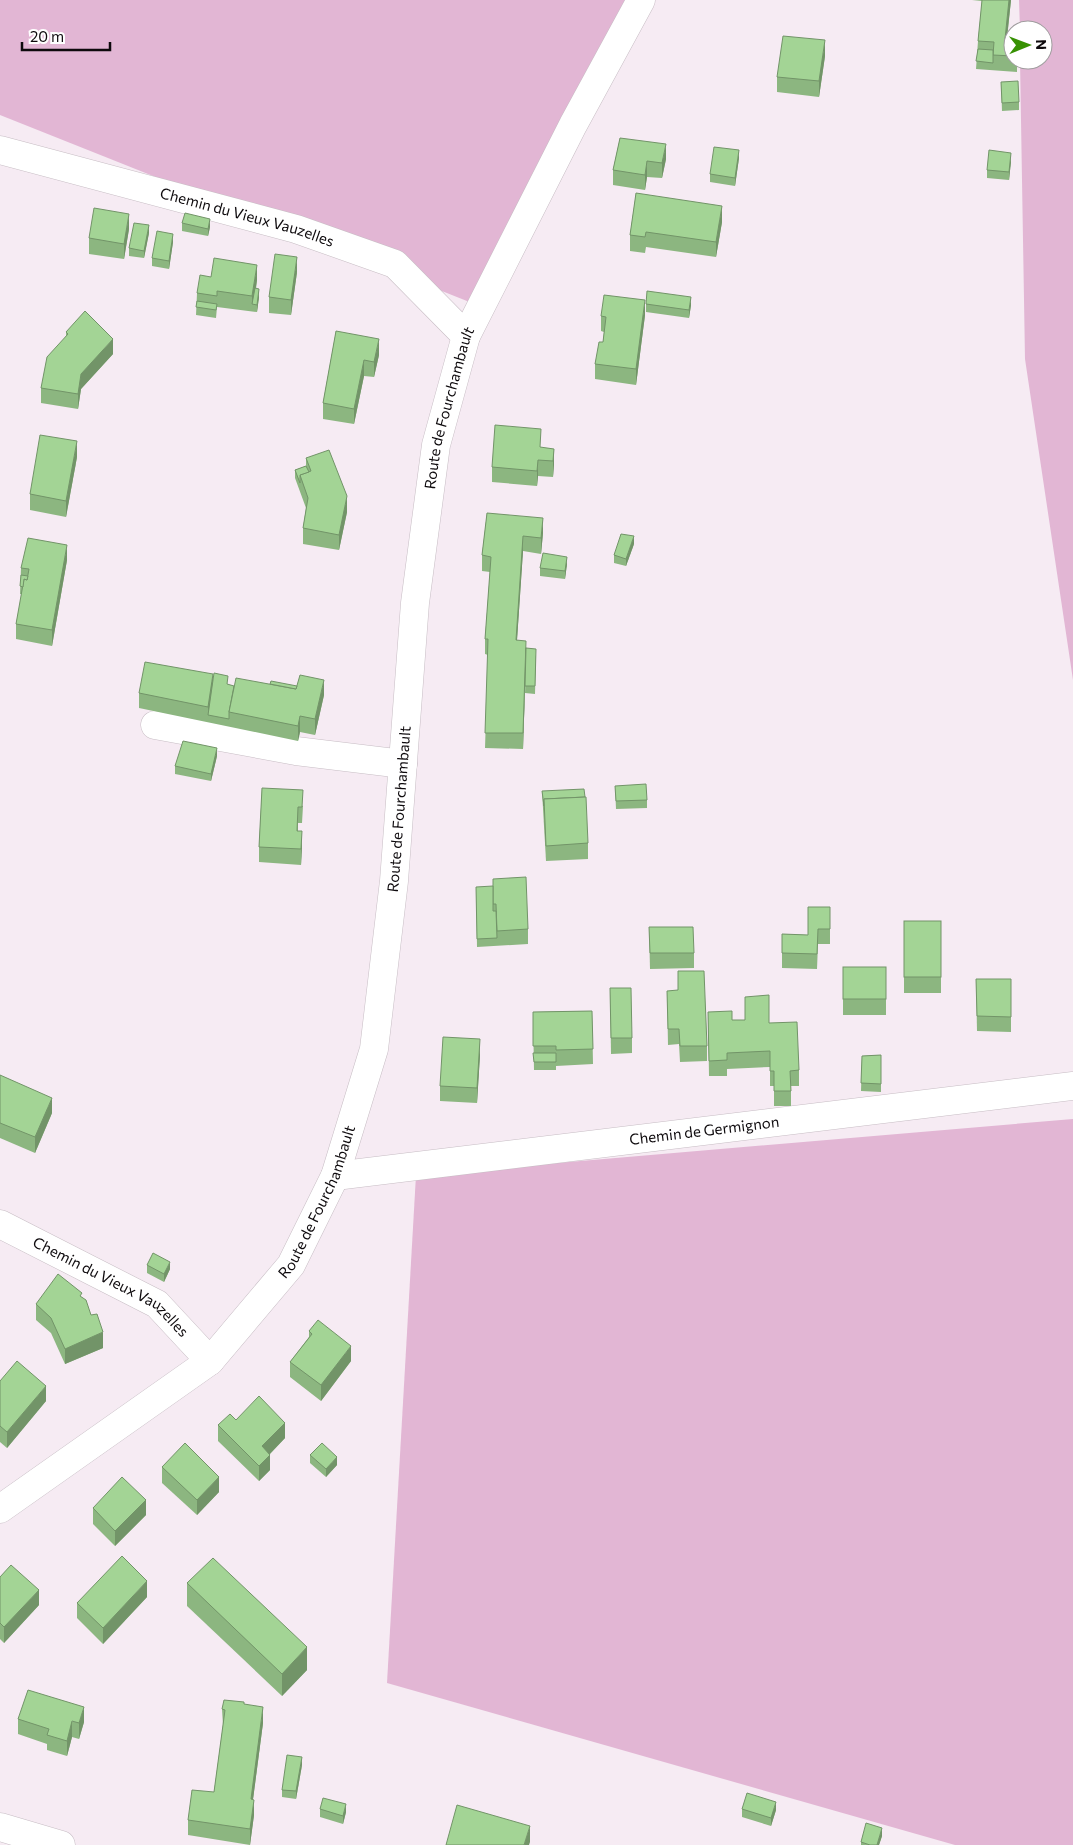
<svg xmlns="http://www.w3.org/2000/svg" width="1073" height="1845" font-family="Commissioner,sans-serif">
<rect width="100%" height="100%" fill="#f6ebf3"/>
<g fill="#e2b6d4">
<path d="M0 0H633L482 307 0 115Z"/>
<path d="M1019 0H1073V680L1025 359 1020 60H1043V30H1020Z"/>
<path d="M1073 1119V1845H955L387 1683 416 1175Z"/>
</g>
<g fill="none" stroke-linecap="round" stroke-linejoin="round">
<g stroke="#c7bdc4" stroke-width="29">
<g id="minor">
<path id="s1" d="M0 150 296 229 395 264 466 336"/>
<path d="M155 725 296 751 403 764"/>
<path id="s2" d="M335 1176 1073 1086"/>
<path id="s3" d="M0 1224 157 1304 210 1361"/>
<path d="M0 1827 61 1845"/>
</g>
</g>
<g stroke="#c7bdc4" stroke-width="29">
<g id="major">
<path id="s4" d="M0 1509 210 1361 291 1265 335 1176 374 1049 394 881 415 603 436 445 466 336 573 125 641 0"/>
</g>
</g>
<use href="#minor" stroke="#fff" stroke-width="28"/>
<use href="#major" stroke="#fff" stroke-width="28"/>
</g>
<g fill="#8cb680">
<path d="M972 0H1011L1007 39 1013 40V60H1017V72L976 69 978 41 982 1Z"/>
<path d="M825 56 819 97 777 92V77Z"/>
<path d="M1001 82 1019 102V110L1002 111Z"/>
<path d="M620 138 666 159 662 178 647 177 645 190 613 185V170Z"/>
<path d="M739 158 735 186 710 182V174Z"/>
<path d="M1011 161 1009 180 987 178V170Z"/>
<path d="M636 193 722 222 716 257 646 247 645 253 630 251V235Z"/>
<path d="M182 223 210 227 208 236 182 231Z"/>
<path d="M129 229 124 259 89 254V238Z"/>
<path d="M149 233 144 258 129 256V248Z"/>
<path d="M173 242 169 269 152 266V258Z"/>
<path d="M297 272 291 315 269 313V297Z"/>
<path d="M211 277 257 280 256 289 259 297 257 312 217 307 216 318 196 315 197 293Z"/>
<path d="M646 304 691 305 689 318 646 312Z"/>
<path d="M645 315 636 385 595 379V364L603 342 604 332 601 331V316Z"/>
<path d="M336 331 379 355 374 377 364 376 354 424 323 419V403Z"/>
<path d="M66 332 113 354 81 389 78 409 41 403V388L66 336Z"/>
<path d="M541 448 554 449V464L553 477 538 476 537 486 492 482V467Z"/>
<path d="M77 457 66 517 30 510V494Z"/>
<path d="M306 458 347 512 339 550 303 544V528L306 508 295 478V470L306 466Z"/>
<path d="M487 513 543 533 541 554 523 551 517 640 536 656 535 694 525 693 526 659 523 749 485 748 488 655 485 654V639L490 572 482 571V555Z"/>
<path d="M634 544 626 566 614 563V555Z"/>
<path d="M67 560 52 646 16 639V624L22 594H20L21 568Z"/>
<path d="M567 564 565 579 540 576V568Z"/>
<path d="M213 682 234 686 324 695 315 735 300 732 298 741 139 708V693Z"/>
<path d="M217 756 211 781 175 774V766Z"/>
<path d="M615 786 647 800V808L616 809Z"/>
<path d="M262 788 303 806 302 823H298V831L302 846 301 865 259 862V847Z"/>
<path d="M542 791 588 843V859L546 861Z"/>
<path d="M476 887 528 929V944L477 947Z"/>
<path d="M830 907V944H818L817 969 782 968V934L808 935Z"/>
<rect x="904" y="921" width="37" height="72"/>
<path d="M649 927 694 953V968L650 969Z"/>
<rect x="843" y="967" width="43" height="48"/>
<path d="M976 979H1011V1032L977 1031Z"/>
<path d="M610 988 632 1038V1053L611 1054Z"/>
<path d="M667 991 707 1046V1061L680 1062 679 1044 668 1045Z"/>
<path d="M592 1011 593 1064 556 1066V1070H534L533 1012Z"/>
<path d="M708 1012 732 1020 769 1023 799 1070V1086H791V1106H774V1086H770V1067L727 1069V1076H709Z"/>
<path d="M480 1055 477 1103 440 1101V1086Z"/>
<path d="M881 1055V1092L861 1091 862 1056Z"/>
<path d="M0 1075 52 1113 35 1153 0 1138Z"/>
<path d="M147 1265 170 1269 164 1282 147 1273Z"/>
<path d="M82 1297 103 1348 65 1364 51 1333 36 1320V1304Z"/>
<path d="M309 1331 351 1361 321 1401 290 1377V1362L309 1337Z"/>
<path d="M0 1381 46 1401 7 1448 0 1442Z"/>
<path d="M236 1420 285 1438 270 1454V1470L259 1481 218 1441V1425Z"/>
<path d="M310 1455 337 1465 326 1477 310 1463Z"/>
<path d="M162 1467 219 1492 197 1515 162 1483Z"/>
<path d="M93 1508 146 1515 115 1546 93 1524Z"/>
<path d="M0 1577 39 1605 4 1643 0 1639Z"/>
<path d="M187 1583 307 1670 282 1696 187 1606Z"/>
<path d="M147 1597 103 1644 77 1618V1603Z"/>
<path d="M244 1705 263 1723 253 1799 254 1815 250 1845 188 1835V1820L214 1792 223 1725 222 1709Z"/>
<path d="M18 1719 84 1722 79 1739 72 1737 67 1756 47 1750V1744L18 1734Z"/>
<path d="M302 1765 296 1799 282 1797V1790Z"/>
<path d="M320 1809 346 1812 343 1824 320 1817Z"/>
<path d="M742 1809 776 1810 771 1826 742 1817Z"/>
<path d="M882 1836 879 1845H861V1842Z"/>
</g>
<g fill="#729468">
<path d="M1009 0H1011L1005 55V39Z"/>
<path d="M825 40V56L819 97V81Z"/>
<path d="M666 144V159L662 178V163Z"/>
<path d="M739 150V158L735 186V178Z"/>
<path d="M1011 153V161L1009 180V172Z"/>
<path d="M647 161V177L645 190V175Z"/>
<path d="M722 206V222L716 257V242Z"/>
<path d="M129 214V229L124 259V244Z"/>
<path d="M210 219V227L208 236V229Z"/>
<path d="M149 225V233L144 258V251Z"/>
<path d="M173 234V242L169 269V261Z"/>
<path d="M297 257V272L291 315V300Z"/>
<path d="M257 265V280L253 304H252V296Z"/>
<path d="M259 289V297L257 312V305Z"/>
<path d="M691 297V305L689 318V310Z"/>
<path d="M645 300V315L636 385V369Z"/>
<path d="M113 339V354L81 389 78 409V394L81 374Z"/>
<path d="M379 339V355L374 377V362Z"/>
<path d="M364 360V376L354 424V409Z"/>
<path d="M77 441V457L66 517V501Z"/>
<path d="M554 449V464L553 477V461Z"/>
<path d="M538 460V476L537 486V471Z"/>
<path d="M347 496V512L339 550V535Z"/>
<path d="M543 518V533L541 554V538Z"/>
<path d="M523 536V551L516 655V640Z"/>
<path d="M634 536V544L626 566V559Z"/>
<path d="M67 545V560L52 646V630Z"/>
<path d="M567 557V564L565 579V571Z"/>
<path d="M526 656 523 749V733Z"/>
<path d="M213 674V690L208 715V707Z"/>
<path d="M324 680V695L315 735V719Z"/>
<path d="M300 716V732L298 741V726Z"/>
<path d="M217 748V756L211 781V774Z"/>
<path d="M302 831V846L301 865V849Z"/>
<path d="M480 1039V1055L477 1103V1088Z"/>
<path d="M52 1098V1113L35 1153V1137Z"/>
<path d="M170 1262V1269L164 1282V1274Z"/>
<path d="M103 1332V1348L65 1364V1349Z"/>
<path d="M351 1346V1361L321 1401V1385Z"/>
<path d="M46 1386V1401L7 1448V1432Z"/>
<path d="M285 1423V1438L262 1462V1446Z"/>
<path d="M270 1455V1470L259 1481V1466Z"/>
<path d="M337 1457V1465L326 1477V1469Z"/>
<path d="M219 1477V1492L197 1515V1500Z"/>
<path d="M146 1500V1515L115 1546V1531Z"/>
<path d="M147 1581V1597L103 1644V1628Z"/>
<path d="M39 1590V1605L4 1643V1627Z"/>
<path d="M307 1647V1670L282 1696V1674Z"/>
<path d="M84 1707V1722L79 1739V1723Z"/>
<path d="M263 1707V1723L251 1815V1799Z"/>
<path d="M72 1721V1737L67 1756V1741Z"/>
<path d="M302 1757V1765L296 1799V1791Z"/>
<path d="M254 1800V1815L250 1845V1829Z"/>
<path d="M776 1802V1810L771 1826V1818Z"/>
<path d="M346 1804V1812L343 1824V1816Z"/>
<path d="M530 1826V1842L529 1845H524Z"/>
<path d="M882 1828V1836L879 1845H877Z"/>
</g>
<g fill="#a3d495" stroke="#729468">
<path d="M982 0H1009L1005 39 1013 40V56L993 55 994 42 978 41Z"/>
<path d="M783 36 825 40 819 81 777 77Z"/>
<path d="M978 49 993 50V63L976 61Z"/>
<path d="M1018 81 1019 102 1002 103 1001 82Z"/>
<path d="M620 138 666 144 662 163 647 161 645 175 613 170Z"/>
<path d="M714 147 739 150 735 178 710 174Z"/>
<path d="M989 150 1011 153 1009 172 987 170Z"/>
<path d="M636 193 722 206 716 242 646 232 645 237 630 235Z"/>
<path d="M94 208 129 214 124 244 89 238Z"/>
<path d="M185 213 210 219 208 229 182 223Z"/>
<path d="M134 223 149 225 144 251 129 248Z"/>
<path d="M157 231 173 234 169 261 152 258Z"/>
<path d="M275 254 297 257 291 300 269 297Z"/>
<path d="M214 258 257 265 252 296 217 291V296L197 293 200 275 211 277Z"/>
<path d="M255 288 259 289 257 305 252 304Z"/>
<path d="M647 291 691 297 689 310 646 304Z"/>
<path d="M604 295 645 300 636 369 595 364 599 342H603L606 317 601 316Z"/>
<path d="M197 301 217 304 216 310 196 307Z"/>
<path d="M85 311 113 339 81 374 78 394 41 388 47 357 68 334 66 332Z"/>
<path d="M336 331 379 339 374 362 364 360 354 409 323 403Z"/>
<path d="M495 425 541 429 540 447 554 449 553 461 538 460 537 471 492 467Z"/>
<path d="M40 435 77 441 66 501 30 494Z"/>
<path d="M329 450 347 496 339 535 303 528 308 498 300 475 311 471 306 458Z"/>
<path d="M306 466 309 472 300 475V483L295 470Z"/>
<path d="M487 513 543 518 541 538 523 536 516 640 526 641 523 733H485L488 639H485L491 557 482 555Z"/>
<path d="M621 534 634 536 626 559 614 555Z"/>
<path d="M28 538 67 545 52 630 16 624 24 579 27 580 29 569 21 568Z"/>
<path d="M543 553 567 557 565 571 540 568Z"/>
<path d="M21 575 28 576 27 580 24 579 23 587 20 586Z"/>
<path d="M526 648 536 649 535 686H525Z"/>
<path d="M145 662 213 674 208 707 139 693Z"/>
<path d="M214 673 228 676 227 684 234 686 229 712V719L208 715Z"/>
<path d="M300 675 324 680 315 719 300 716 298 726 229 712 236 678 296 689Z"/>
<path d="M271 681 297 686 296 689 270 684Z"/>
<path d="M183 741 217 748 211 774 175 766Z"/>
<path d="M646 784 647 800 616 801 615 786Z"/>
<path d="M262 788 303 790 302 807H298L297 831H302L301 849 259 847Z"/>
<path d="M584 789 585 797 544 799V806L542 791Z"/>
<path d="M586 797 588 843 546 846 544 799Z"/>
<path d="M526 877 528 929 497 931 496 904H493V879Z"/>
<path d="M493 886V911H496L497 938 477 939 476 887Z"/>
<path d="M808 907H830V929H818L817 954 782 953V934L808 935Z"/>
<rect x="904" y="921" width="37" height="56"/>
<path d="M649 927H693L694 953H650Z"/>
<rect x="843" y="967" width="43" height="32"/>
<path d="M678 971H704L707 1046H680L679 1029H668L667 991 678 990Z"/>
<path d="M976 979H1011V1017L977 1016Z"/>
<path d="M610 988H631L632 1038H611Z"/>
<path d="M769 995V1023L797 1022 799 1070 790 1071 791 1091H774V1071H770V1051L727 1053V1060L709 1061 708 1012 732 1011V1020H745V997Z"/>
<path d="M592 1011 593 1049 556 1050V1046H533V1012Z"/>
<path d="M443 1037 480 1039 477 1088 440 1086Z"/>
<path d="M533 1053H556V1062H534Z"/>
<path d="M881 1055V1084L861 1083 862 1056Z"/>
<path d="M0 1075 52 1098 35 1137 0 1123Z"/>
<path d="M153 1253 170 1262 164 1274 147 1265Z"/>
<path d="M58 1274 82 1293 80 1296 86 1300 91 1315 97 1314 103 1332 65 1349 51 1318 36 1304Z"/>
<path d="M318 1320 351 1346 321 1385 290 1362 312 1334 309 1331Z"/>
<path d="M17 1361 46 1386 7 1432 0 1426V1381Z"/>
<path d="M259 1396 285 1423 262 1446 270 1455 259 1466 218 1425 230 1414 236 1420Z"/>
<path d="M185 1443 219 1477 197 1500 162 1467Z"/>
<path d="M322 1443 337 1457 326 1469 310 1455Z"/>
<path d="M122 1477 146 1500 115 1531 93 1508Z"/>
<path d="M122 1556 147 1581 103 1628 77 1603Z"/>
<path d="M213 1558 307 1647 282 1674 187 1583Z"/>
<path d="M11 1565 39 1590 4 1627 0 1623V1577Z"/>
<path d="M28 1690 84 1707 79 1723 72 1721 67 1741 47 1735 49 1729 18 1719Z"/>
<path d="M224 1700 244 1702V1704L263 1707 251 1799 254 1800 250 1829 188 1820 192 1790 214 1792 225 1710 222 1709Z"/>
<path d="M287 1755 302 1757 296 1791 282 1790Z"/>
<path d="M747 1793 776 1802 771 1818 742 1809Z"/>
<path d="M323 1798 346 1804 343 1816 320 1809Z"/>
<path d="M457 1805 530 1826 524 1845H446Z"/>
<path d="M866 1823 882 1828 877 1845H870L861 1842Z"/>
</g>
<g text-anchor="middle" stroke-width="4" stroke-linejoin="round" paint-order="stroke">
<g font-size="15" fill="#0e0a0d" stroke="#fff">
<text dy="5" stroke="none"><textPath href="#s1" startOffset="256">Chemin du Vieux Vauzelles</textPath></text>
<text dy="5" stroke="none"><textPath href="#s4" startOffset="1261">Route de Fourchambault</textPath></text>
<text dy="5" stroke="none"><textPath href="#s4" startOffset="856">Route de Fourchambault</textPath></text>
<text dy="5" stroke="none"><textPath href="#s2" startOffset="372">Chemin de Germignon</textPath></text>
<text dy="5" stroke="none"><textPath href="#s4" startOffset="451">Route de Fourchambault</textPath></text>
<text dy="5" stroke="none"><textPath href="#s3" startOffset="128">Chemin du Vieux Vauzelles</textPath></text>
</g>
</g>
<g transform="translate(1028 45) rotate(89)"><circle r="24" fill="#ffffff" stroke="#9f9d9e"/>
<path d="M0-4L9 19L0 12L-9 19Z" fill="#379103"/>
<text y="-8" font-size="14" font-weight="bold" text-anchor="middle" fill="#0e0a0d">N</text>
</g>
<path d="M22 42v8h88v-8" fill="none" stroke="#0e0a0d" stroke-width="2.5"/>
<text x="30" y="42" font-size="15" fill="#0e0a0d" stroke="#ffffff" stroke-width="4" paint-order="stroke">20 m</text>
</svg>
